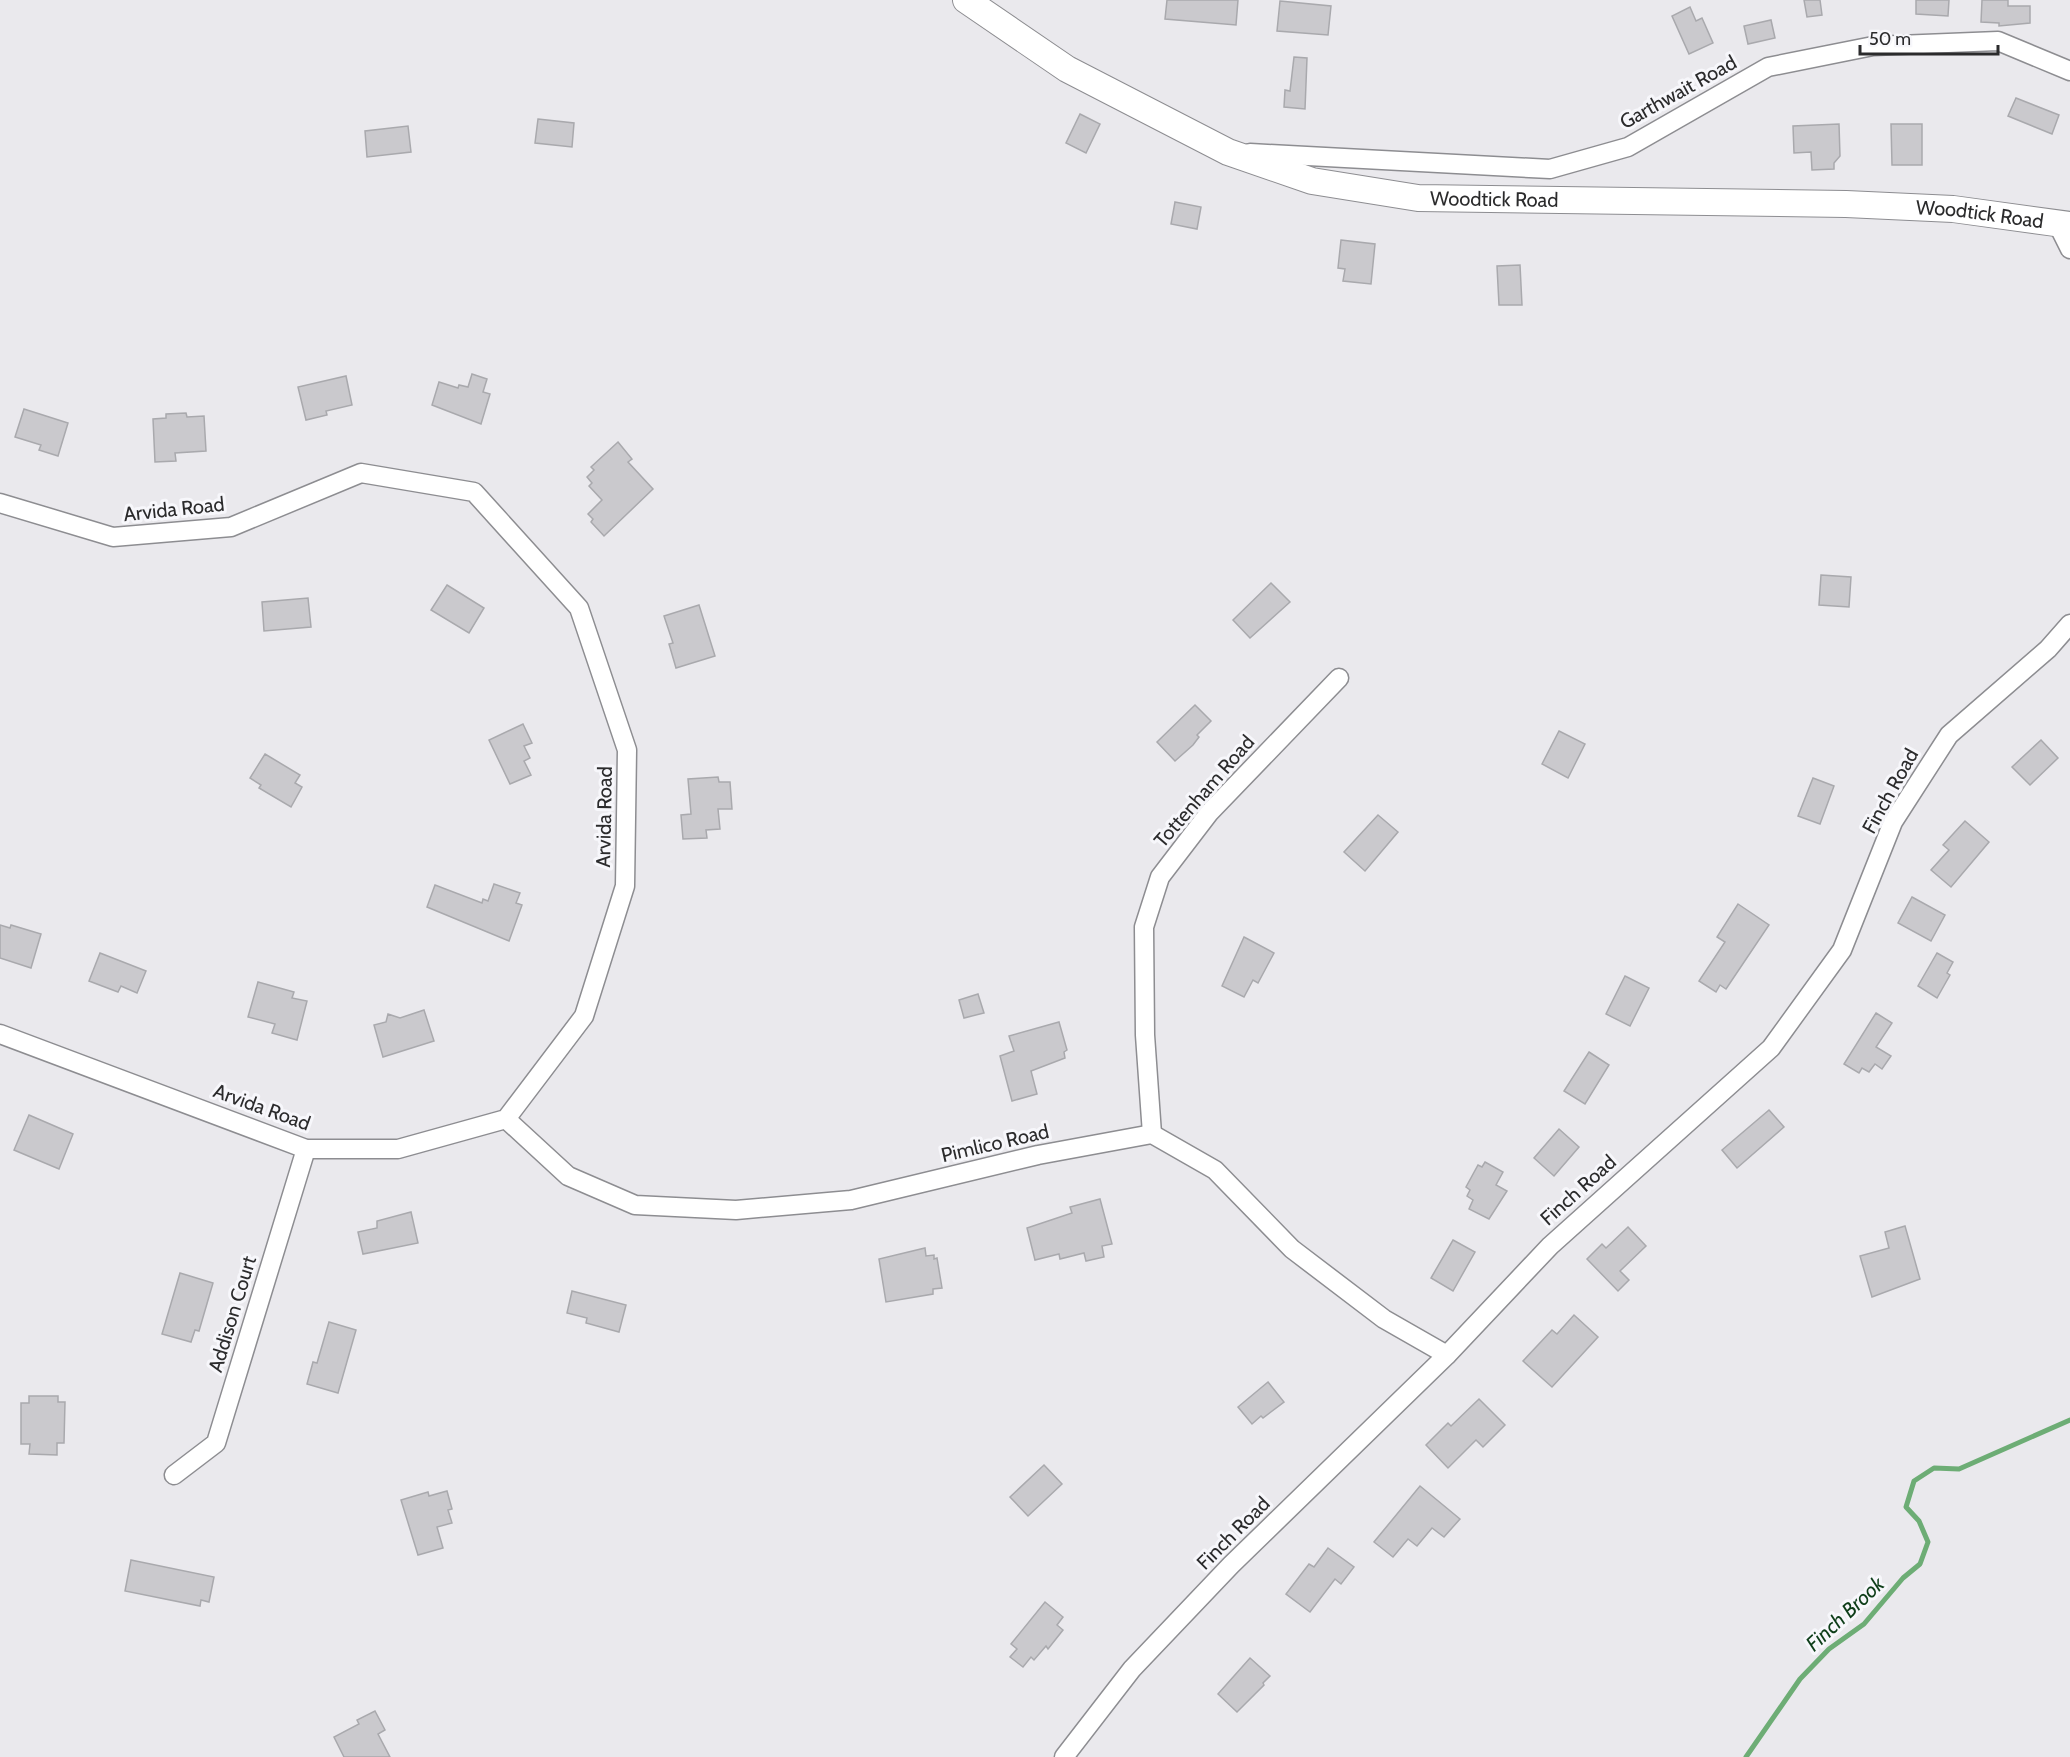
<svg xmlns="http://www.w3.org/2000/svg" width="2070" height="1757" font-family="Cabin,sans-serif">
<rect width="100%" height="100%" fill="#eae9ed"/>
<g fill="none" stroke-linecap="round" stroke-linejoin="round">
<path stroke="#6dad75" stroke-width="5" d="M1746 1757 1800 1679 1829 1649 1864 1624 1903 1578 1920 1564 1928 1542 1919 1521 1906 1507 1914 1481 1934 1468 1959 1469 2070 1420"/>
</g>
<g fill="#cac9cd" stroke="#a9a9ad" stroke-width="1.5">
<path d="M1167 0H1238L1236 25 1165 19Z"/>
<path d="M1804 0H1820L1822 15 1807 17Z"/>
<path d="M1916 0H1949L1948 16 1916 14Z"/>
<path d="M1982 0H2008V6H2030V23L1999 26V23L1981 22Z"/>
<path d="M1280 1 1331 6 1328 35 1277 31Z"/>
<path d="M1690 7 1696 21 1702 18 1713 43 1689 54 1672 16Z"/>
<path d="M1771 20 1775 38 1748 44 1744 26Z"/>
<path d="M1294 57 1307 58 1305 109 1284 107 1285 90 1290 91Z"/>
<path d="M2016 98 2059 115 2052 134 2008 116Z"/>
<path d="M1080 114 1100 124 1086 153 1066 143Z"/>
<path d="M538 119 574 123 572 147 535 143Z"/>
<path d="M1839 124 1840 156 1834 163V169L1812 170 1811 152 1794 153 1793 126Z"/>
<path d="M1891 124H1922V165H1892Z"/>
<path d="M408 126 411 152 367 157 365 131Z"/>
<path d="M1175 202 1201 207 1197 229 1171 224Z"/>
<path d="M1341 240 1375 244 1371 284 1343 281 1345 269 1338 268Z"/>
<path d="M1520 265 1522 305H1499L1497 266Z"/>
<path d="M472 374 487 379 483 392 490 394 481 424 432 405 439 382 458 388 459 385 468 387Z"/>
<path d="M346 376 352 405 326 411 327 415 306 420 298 387Z"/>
<path d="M24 409 68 423 58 456 39 450 41 445 15 437Z"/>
<path d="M186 413 187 417 204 416 206 451 175 453 176 461 155 462 153 419 166 418V414Z"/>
<path d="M618 442 632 459 628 462 653 489 604 536 591 522 593 519 588 514 602 500 589 486 592 483 587 477 594 470 591 467Z"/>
<path d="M1821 575 1851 577 1849 607 1819 605Z"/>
<path d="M1271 583 1290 602 1250 638 1233 620Z"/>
<path d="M447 585 484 608 469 633 431 610Z"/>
<path d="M308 598 311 627 264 631 262 602Z"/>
<path d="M699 605 715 656 676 668 669 644 673 643 664 616Z"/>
<path d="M1195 705 1211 721 1197 735 1199 737 1193 745 1175 761 1157 742Z"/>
<path d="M523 724 532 743 524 746 530 758 524 761 531 775 510 784 489 740Z"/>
<path d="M1559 731 1585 744 1568 778 1542 764Z"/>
<path d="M2041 740 2058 758 2030 785 2012 767Z"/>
<path d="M265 754 300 775 295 783 302 787 291 807 259 788 261 785 250 778Z"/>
<path d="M718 777 719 782H730L732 809H718L720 829 706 830 707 838 683 839 681 815 691 814 688 779Z"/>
<path d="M1813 778 1834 786 1820 824 1798 816Z"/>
<path d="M1378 815 1398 832 1365 871 1344 852Z"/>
<path d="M1965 821 1989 842 1951 887 1931 870 1949 850 1943 845Z"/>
<path d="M494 884 520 893 516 903 522 905 509 941 427 907 435 885 482 903 483 899 488 901Z"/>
<path d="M1912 897 1945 915 1931 941 1898 923Z"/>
<path d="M1738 904 1769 925 1730 983 1726 989 1720 985 1716 992 1699 981 1725 942 1717 937Z"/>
<path d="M0 925 10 928 11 925 41 934 31 968 0 958Z"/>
<path d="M1244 937 1274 953 1258 983 1253 980 1244 997 1222 986Z"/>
<path d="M100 953 146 971 137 993 121 986 118 992 89 981Z"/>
<path d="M1937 953 1953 962 1947 973 1950 975 1937 998 1918 986Z"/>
<path d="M1625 976 1649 988 1630 1026 1606 1014Z"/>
<path d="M258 982 294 992 292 998 307 1001 297 1040 272 1033 275 1024 248 1017Z"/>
<path d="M978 994 984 1013 964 1018 959 1000Z"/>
<path d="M424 1010 434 1041 383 1057 374 1025 386 1022 388 1014 400 1018Z"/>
<path d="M1876 1013 1892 1023 1876 1047 1891 1056 1882 1069 1875 1064 1869 1072 1862 1068 1859 1073 1844 1064Z"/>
<path d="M1059 1022 1067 1050 1064 1052 1065 1058 1031 1071 1037 1094 1012 1101 1000 1056 1014 1051 1009 1036Z"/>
<path d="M1589 1052 1609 1065 1585 1104 1564 1091Z"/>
<path d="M1769 1110 1784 1127 1737 1168 1722 1150Z"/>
<path d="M29 1115 73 1134 59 1169 14 1150Z"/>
<path d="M1559 1129 1579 1147 1554 1176 1534 1158Z"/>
<path d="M1485 1162 1503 1172 1496 1185 1507 1191 1489 1219 1469 1209 1473 1200 1467 1196 1470 1190 1466 1187 1478 1165 1482 1167Z"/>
<path d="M1100 1199 1112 1244 1102 1246 1104 1257 1086 1261 1084 1253 1060 1259 1059 1254 1035 1260 1027 1228 1072 1213 1070 1207Z"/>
<path d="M411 1212 418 1243 363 1254 358 1232 377 1228V1221Z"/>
<path d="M1905 1226 1920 1279 1872 1297 1860 1256 1889 1248 1885 1232Z"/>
<path d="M1628 1227 1646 1246 1620 1271 1629 1280 1618 1291 1587 1259 1602 1244 1606 1248Z"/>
<path d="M1453 1240 1475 1252 1453 1291 1431 1278Z"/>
<path d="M925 1248 926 1256 934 1255V1259L937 1258 942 1288 933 1289V1294L886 1302 879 1259Z"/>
<path d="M180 1273 213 1283 199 1331 195 1330 191 1342 162 1334Z"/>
<path d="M572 1291 626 1305 619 1332 586 1323 587 1318 567 1313Z"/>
<path d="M1574 1315 1598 1337 1552 1387 1523 1361 1552 1330 1557 1334Z"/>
<path d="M329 1322 356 1330 338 1393 307 1384 313 1362 317 1363Z"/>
<path d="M1268 1382 1284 1402 1263 1418 1261 1416 1252 1424 1238 1407Z"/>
<path d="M29 1396H58V1402H65L64 1443H57V1455L29 1454 30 1444H21V1403H29Z"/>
<path d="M1479 1399 1505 1425 1483 1447 1476 1440 1448 1468 1426 1445 1448 1423 1451 1426Z"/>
<path d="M1044 1465 1062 1484 1028 1516 1010 1497Z"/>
<path d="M1420 1486 1460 1519 1444 1537 1432 1528 1417 1546 1408 1539 1393 1557 1374 1542Z"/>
<path d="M447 1491 452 1509 448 1510 452 1523 437 1527 443 1548 418 1555 401 1500 428 1492 429 1496Z"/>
<path d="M1328 1548 1354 1567 1341 1584 1335 1579 1310 1612 1286 1594 1309 1564 1314 1567Z"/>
<path d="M131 1560 214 1577 209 1602 201 1600 200 1606 125 1591Z"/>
<path d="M1045 1602 1063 1617 1057 1625 1063 1630 1048 1649 1046 1646 1034 1660 1031 1657 1023 1667 1010 1657 1017 1649 1011 1644Z"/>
<path d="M1250 1658 1270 1676 1263 1683 1264 1685 1237 1712 1218 1694Z"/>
<path d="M375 1711 385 1730 378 1734 390 1757H344L334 1737 359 1724 357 1720Z"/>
</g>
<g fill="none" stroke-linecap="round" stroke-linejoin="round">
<g stroke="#8d8d91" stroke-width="21">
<g id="street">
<path d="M1250 153 1550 169 1628 147 1768 67 1873 46 1998 41 2070 71"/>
<path d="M2056 221 2070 249"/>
<path d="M0 503 113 537 231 527 361 473 474 492 579 608 627 750 625 886 584 1016 506 1119 398 1149H306L0 1034"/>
<path d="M506 1119 568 1176 635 1205 736 1210 851 1200 1038 1155 1152 1134 1215 1170 1292 1249 1384 1319 1447 1355"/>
<path d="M1152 1134 1145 1035 1144 927 1160 877 1209 813 1339 678"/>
<path d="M174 1475 216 1443 306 1149"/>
<path d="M1064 1757 1132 1669 1231 1565 1447 1355 1550 1246 1771 1048 1842 950 1893 822 1949 735 2048 649 2070 624"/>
</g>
</g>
<g stroke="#8d8d91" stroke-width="28">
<g id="secondary">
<path id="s1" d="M966 0 1067 69 1228 152 1312 181 1418 198 1846 204 1953 209 2070 225"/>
</g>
</g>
<use href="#street" stroke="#fff" stroke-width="18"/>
<use href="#secondary" stroke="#fff" stroke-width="26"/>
</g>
<g text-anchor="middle" stroke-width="6" stroke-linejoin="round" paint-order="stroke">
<g font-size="20" fill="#2b2b2c" stroke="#f7f7fb">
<text transform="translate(1678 92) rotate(-29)" y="7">Garthwait Road</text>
<text dy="7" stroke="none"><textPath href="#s1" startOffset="576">Woodtick Road</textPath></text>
<text dy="7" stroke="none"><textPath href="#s1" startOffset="1062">Woodtick Road</textPath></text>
<text transform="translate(174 509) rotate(-6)" y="7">Arvida Road</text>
<text transform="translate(1204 791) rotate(-49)" y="7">Tottenham Road</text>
<text transform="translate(1890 791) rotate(-61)" y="7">Finch Road</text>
<text transform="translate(604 817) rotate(-89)" y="7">Arvida Road</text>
<text transform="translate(262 1107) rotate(20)" y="7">Arvida Road</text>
<text transform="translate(995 1143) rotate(-13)" y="7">Pimlico Road</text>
<text transform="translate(1578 1190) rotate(-42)" y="7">Finch Road</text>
<text transform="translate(232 1314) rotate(-73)" y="7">Addison Court</text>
<text transform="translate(1233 1533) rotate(-45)" y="7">Finch Road</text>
</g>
<g font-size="21" font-style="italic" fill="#0d3d18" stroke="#f7f7fb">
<text transform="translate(1845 1614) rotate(-43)" y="7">Finch Brook</text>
</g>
</g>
<path d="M1860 45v9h138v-9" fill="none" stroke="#2b2b2c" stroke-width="3"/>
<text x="1869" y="45" font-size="18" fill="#2b2b2c" stroke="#f7f7fb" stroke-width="4.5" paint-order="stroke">50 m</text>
</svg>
